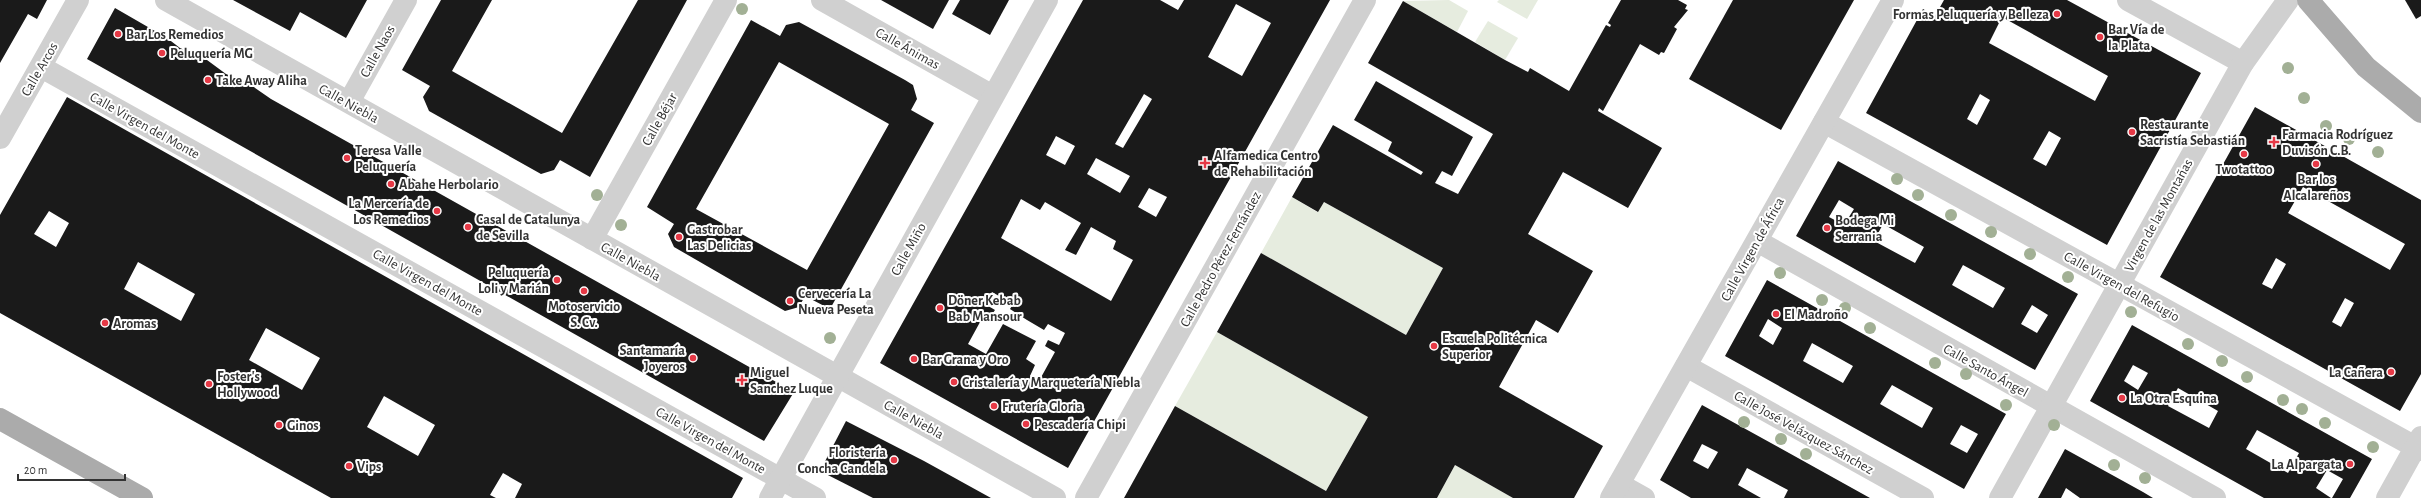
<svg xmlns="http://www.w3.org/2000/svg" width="2421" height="498" font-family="'Alegreya Sans',sans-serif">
<rect width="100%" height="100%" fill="#fff"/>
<g fill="#e6ecdf">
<path d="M1449 0 1468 11 1457 32 1403 1Z"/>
<path d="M1499 0H1538L1527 19 1497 2Z"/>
<path d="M1488 21 1518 38 1505 60 1475 42Z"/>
<path d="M1292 197 1317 212 1324 202 1443 268 1406 335 1261 253Z"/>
<path d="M1217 332 1368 417 1326 491 1175 406Z"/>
<path d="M1455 465 1513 498H1437Z"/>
</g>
<g fill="#1a1a1a" fill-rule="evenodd">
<path d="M0 0H47L37 19 28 14 0 63Z"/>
<path d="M233 0H367L346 38 300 12 290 31Z"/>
<path d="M441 0H492L452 71 562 133 638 0H687L590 177 560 160 554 170 541 174 429 111 423 97 430 86 402 70Z"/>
<path d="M881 0H949L933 29Z"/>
<path d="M960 0H1009L990 35 952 14Z"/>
<path d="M1083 0H1160L1178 10 1184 0H1330L1068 468 880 363ZM1236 4 1271 23 1242 76 1208 57ZM1144 94 1152 99 1123 148 1115 144ZM1056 136 1075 146 1065 165 1046 155ZM1096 158 1130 176 1120 193 1087 174ZM1149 188 1167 197 1156 217 1138 207ZM1021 199 1040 210 1045 202 1081 223 1065 250 1076 255 1091 227 1116 241 1113 249 1133 260 1111 301 1001 238ZM992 292 1013 304 1010 309 1027 320 1044 330 1048 324 1065 333 1059 345 1048 340 1045 346 1055 352 1039 381 1030 376 1035 365 1026 359 1036 341 1003 324 986 354 968 344 985 313 991 316 995 310 985 304Z"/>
<path d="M1621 0H1678L1687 5 1685 9 1688 10 1674 27 1677 29 1664 53 1661 52 1659 55 1640 44 1603 111 1599 108 1598 111 1662 148 1628 208 1563 172 1528 234 1593 271 1558 333 1536 320 1499 387 1603 446 1574 498H1513L1455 465 1437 498H1124L1175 406 1326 491 1368 417 1217 332 1261 253 1406 335 1443 268 1324 202 1318 212 1292 197 1333 125 1421 175 1423 172 1388 151 1392 142 1354 120 1376 81 1473 137 1452 176 1442 171 1435 183 1458 194 1493 134 1368 63 1403 1 1505 60 1528 72 1530 68 1569 91 1606 25 1610 27 1611 25 1608 23Z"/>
<path d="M1733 0H1854L1781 130 1689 79Z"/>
<path d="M1944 0H2067L2201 73 2107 245 1866 113 1923 9 1935 16ZM2002 17 2108 76 2095 101 1989 43ZM1980 94 1990 100 1977 125 1967 119ZM2049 131 2061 138 2046 166 2033 159Z"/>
<path d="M2405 0H2421V16L2416 19Z"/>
<path d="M115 8 167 38 180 48 207 60 226 74 248 83 271 99 794 392 764 441 87 59Z"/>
<path d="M751 20 780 36 786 25 799 22 905 80 913 85 917 99 911 110 934 123 830 309 805 296 799 307 785 311 674 247 668 234 674 224 647 207ZM779 62 889 124 807 270 696 209Z"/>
<path d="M67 97 743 478 732 498H515L522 484 503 473 490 495 496 498H331L0 313V215ZM49 211 69 223 56 247 34 234ZM138 262 195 294 181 321 124 289ZM266 328 320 358 302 390 249 360ZM384 396 435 425 418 456 367 427Z"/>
<path d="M2255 107 2421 200V374L2400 411 2160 277ZM2303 187 2405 244 2390 270 2288 213ZM2276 258 2286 264 2272 289 2262 284ZM2345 298 2354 303 2341 327 2332 322Z"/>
<path d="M1838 161 2078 294 2035 370 1796 236ZM1839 200 1854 209 1844 225 1829 217ZM1883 224 1924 247 1915 263 1874 241ZM1963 265 2005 288 1993 308 1952 285ZM2032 305 2048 315 2037 333 2021 324Z"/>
<path d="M1767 280 2006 414 1964 489 1725 356ZM1768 319 1782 328 1773 345 1759 336ZM1812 343 1853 366 1843 383 1803 361ZM1892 385 1933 408 1922 428 1880 404ZM1961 425 1978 434 1967 453 1950 444Z"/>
<path d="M2132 325 2372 459 2350 498H2332L2343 479 2327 470 2316 488 2331 498H2264L2090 401ZM2133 365 2148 373 2138 390 2124 381ZM2178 388 2218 411 2209 428 2168 406ZM2257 430 2299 453 2288 473 2246 449Z"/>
<path d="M1702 405 1780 448 1870 498H1784L1788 490 1747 468 1738 485 1761 498H1691L1660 480ZM1702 444 1718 452 1708 469 1693 461Z"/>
<path d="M846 421 924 461 991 498H873L820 471Z"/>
<path d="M2065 449 2143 492 2153 498H2080L2066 488 2061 498H2038Z"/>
</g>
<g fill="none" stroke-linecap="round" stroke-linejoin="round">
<g stroke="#d0d0d0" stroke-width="22">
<path d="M166 0 1055 498"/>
<path d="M822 0 993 96"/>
<path d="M2128 0 2243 63"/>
<path d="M41 67 815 498"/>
<path d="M349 102 406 0"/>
<path d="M1824 122 2421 450"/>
<path d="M0 138 78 0"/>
<path d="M592 239 726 0"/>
<path d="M1757 241 2215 498"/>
<path d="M1686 366 1923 498"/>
<path d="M1619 484 1644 498"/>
<path d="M770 498 1047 0"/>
<path d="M1086 498 1365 0"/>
<path d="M1611 498 1893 0"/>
<path d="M2000 498 2243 63 2288 0"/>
<path d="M2387 498 2421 437"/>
</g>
<g stroke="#ababab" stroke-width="22">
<path d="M2308 0 2366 67 2421 112"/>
<path d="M0 419 142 498"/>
</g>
</g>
<g fill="#a2b095">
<circle cx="742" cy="9" r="6"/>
<circle cx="2288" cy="68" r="6"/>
<circle cx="2304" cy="98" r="6"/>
<circle cx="2326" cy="126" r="6"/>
<circle cx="2349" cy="139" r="6"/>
<circle cx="2378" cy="152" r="6"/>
<circle cx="1897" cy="179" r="6"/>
<circle cx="597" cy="195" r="6"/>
<circle cx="1918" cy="195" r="6"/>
<circle cx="1951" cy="215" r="6"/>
<circle cx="621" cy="225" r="6"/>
<circle cx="1991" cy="232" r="6"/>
<circle cx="2030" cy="254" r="6"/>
<circle cx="1780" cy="273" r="6"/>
<circle cx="2068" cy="277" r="6"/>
<circle cx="1822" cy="300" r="6"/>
<circle cx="1845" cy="308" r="6"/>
<circle cx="2131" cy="312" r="6"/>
<circle cx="1870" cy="328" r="6"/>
<circle cx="830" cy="338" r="6"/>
<circle cx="2188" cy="344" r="6"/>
<circle cx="2222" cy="361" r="6"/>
<circle cx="1935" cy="363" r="6"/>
<circle cx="1966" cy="374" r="6"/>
<circle cx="2247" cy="377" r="6"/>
<circle cx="2283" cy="400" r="6"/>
<circle cx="2006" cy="405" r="6"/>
<circle cx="2302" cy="409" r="6"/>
<circle cx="1744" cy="422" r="6"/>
<circle cx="2325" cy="423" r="6"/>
<circle cx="2054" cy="425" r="6"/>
<circle cx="1781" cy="439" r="6"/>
<circle cx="2373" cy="447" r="6"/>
<circle cx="1806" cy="454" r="6"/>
<circle cx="2114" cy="465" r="6"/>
<circle cx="2145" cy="478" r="6"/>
</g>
<g fill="#e63946" stroke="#fff" stroke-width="1.5">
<circle cx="2057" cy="14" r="4"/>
<circle cx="118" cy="34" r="4"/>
<circle cx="2100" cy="37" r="4"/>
<circle cx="162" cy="53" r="4"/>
<circle cx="208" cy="80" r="4"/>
<circle cx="2132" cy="132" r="4"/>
<path d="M2272 136h4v4h4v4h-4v4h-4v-4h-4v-4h4z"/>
<circle cx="2244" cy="154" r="4"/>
<circle cx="347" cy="158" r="4"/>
<path d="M1203 157h4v4h4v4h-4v4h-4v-4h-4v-4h4z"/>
<circle cx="2316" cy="164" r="4"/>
<circle cx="391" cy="184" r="4"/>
<circle cx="437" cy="211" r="4"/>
<circle cx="468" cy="227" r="4"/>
<circle cx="1827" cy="228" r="4"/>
<circle cx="679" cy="237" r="4"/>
<circle cx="557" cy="280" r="4"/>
<circle cx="584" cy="291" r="4"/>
<circle cx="790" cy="301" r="4"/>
<circle cx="940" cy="308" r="4"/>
<circle cx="1776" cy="314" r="4"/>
<circle cx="105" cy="323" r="4"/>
<circle cx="1434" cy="346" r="4"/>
<circle cx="693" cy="358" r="4"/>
<circle cx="914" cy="359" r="4"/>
<circle cx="2391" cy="372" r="4"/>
<path d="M740 374h4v4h4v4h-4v4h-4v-4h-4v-4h4z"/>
<circle cx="954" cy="382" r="4"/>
<circle cx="209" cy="384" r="4"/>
<circle cx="2122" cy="398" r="4"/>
<circle cx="994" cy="406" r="4"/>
<circle cx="1026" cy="424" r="4"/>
<circle cx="279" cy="425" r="4"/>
<circle cx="894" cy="460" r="4"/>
<circle cx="2350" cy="464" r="4"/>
<circle cx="349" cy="466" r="4"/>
</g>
<g text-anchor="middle" stroke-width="4" stroke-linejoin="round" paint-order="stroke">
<g font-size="14" font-weight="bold" fill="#333" stroke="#fff" text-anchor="start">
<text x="2049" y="19" text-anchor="end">Formas Peluquería y Belleza</text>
<text x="2108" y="34">Bar Vía de<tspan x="2108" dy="16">la Plata</tspan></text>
<text x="126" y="39">Bar Los Remedios</text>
<text x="170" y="58">Peluquería MG</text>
<text x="216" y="85">Take Away Aliha</text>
<text x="2140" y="129">Restaurante<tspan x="2140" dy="16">Sacristía Sebastián</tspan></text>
<text x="2282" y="139">Farmacia Rodríguez<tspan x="2282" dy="16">Duvisón C.B.</tspan></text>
<text x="355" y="155">Teresa Valle<tspan x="355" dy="16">Peluquería</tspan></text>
<text x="1214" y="160">Alfamedica Centro<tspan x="1214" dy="16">de Rehabilitación</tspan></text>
<text x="2244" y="174" text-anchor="middle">Twotattoo</text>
<text x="2316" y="184" text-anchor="middle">Bar los<tspan x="2316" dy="16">Alcalareños</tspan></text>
<text x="399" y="189">Abahe Herbolario</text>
<text x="429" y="208" text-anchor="end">La Mercería de<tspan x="429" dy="16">Los Remedios</tspan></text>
<text x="476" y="224">Casal de Catalunya<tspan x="476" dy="16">de Sevilla</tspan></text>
<text x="1835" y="225">Bodega Mi<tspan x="1835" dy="16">Serrania</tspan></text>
<text x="687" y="234">Gastrobar<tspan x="687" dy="16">Las Delicias</tspan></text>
<text x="549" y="277" text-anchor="end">Peluquería<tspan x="549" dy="16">Loli y Marián</tspan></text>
<text x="798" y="298">Cervecería La<tspan x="798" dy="16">Nueva Peseta</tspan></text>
<text x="948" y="305">Döner Kebab<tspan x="948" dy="16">Bab Mansour</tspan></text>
<text x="584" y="311" text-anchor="middle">Motoservicio<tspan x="584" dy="16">S. Cv.</tspan></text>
<text x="1784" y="319">El Madroño</text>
<text x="113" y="328">Aromas</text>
<text x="1442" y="343">Escuela Politécnica<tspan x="1442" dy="16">Superior</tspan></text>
<text x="685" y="355" text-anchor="end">Santamaría<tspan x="685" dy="16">Joyeros</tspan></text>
<text x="922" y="364">Bar Grana y Oro</text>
<text x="750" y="377">Miguel<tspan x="750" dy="16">Sanchez Luque</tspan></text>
<text x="2383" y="377" text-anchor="end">La Cañera</text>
<text x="217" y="381">Foster's<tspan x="217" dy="16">Hollywood</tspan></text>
<text x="962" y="387">Cristalería y Marquetería Niebla</text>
<text x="2130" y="403">La Otra Esquina</text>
<text x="1002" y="411">Frutería Gloria</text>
<text x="1034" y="429">Pescadería Chipi</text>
<text x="287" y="430">Ginos</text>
<text x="886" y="457" text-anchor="end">Floristería<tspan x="886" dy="16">Concha Candela</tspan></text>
<text x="2342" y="469" text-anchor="end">La Alpargata</text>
<text x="357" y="471">Vips</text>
</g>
<g font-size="14" fill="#333" stroke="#fff">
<text transform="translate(908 48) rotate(29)" y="5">Calle Ánimas</text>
<text transform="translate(377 51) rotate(-61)" y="5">Calle Naos</text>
<text transform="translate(39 69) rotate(-60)" y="5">Calle Arcos</text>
<text transform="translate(349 103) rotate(29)" y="5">Calle Niebla</text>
<text transform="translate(659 119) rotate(-61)" y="5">Calle Béjar</text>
<text transform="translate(145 125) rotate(29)" y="5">Calle Virgen del Monte</text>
<text transform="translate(2158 215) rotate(-61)" y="5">Virgen de las Montañas</text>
<text transform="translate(908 249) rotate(-61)" y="5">Calle Miño</text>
<text transform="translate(1752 249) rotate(-61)" y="5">Calle Virgen de África</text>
<text transform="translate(1220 259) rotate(-61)" y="5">Calle Pedro Pérez Fernández</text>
<text transform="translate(631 261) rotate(29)" y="5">Calle Niebla</text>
<text transform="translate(428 282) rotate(29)" y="5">Calle Virgen del Monte</text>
<text transform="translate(2122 286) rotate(29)" y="5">Calle Virgen del Refugio</text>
<text transform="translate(1986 370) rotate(29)" y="5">Calle Santo Ángel</text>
<text transform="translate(914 419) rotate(29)" y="5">Calle Niebla</text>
<text transform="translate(1804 432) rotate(29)" y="5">Calle José Velázquez Sánchez</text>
<text transform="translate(711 440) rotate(29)" y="5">Calle Virgen del Monte</text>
</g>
</g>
<path d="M18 474v6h107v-6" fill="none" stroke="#333333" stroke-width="2"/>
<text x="24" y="474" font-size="12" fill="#333333" stroke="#ffffff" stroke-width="3" paint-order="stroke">20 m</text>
</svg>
